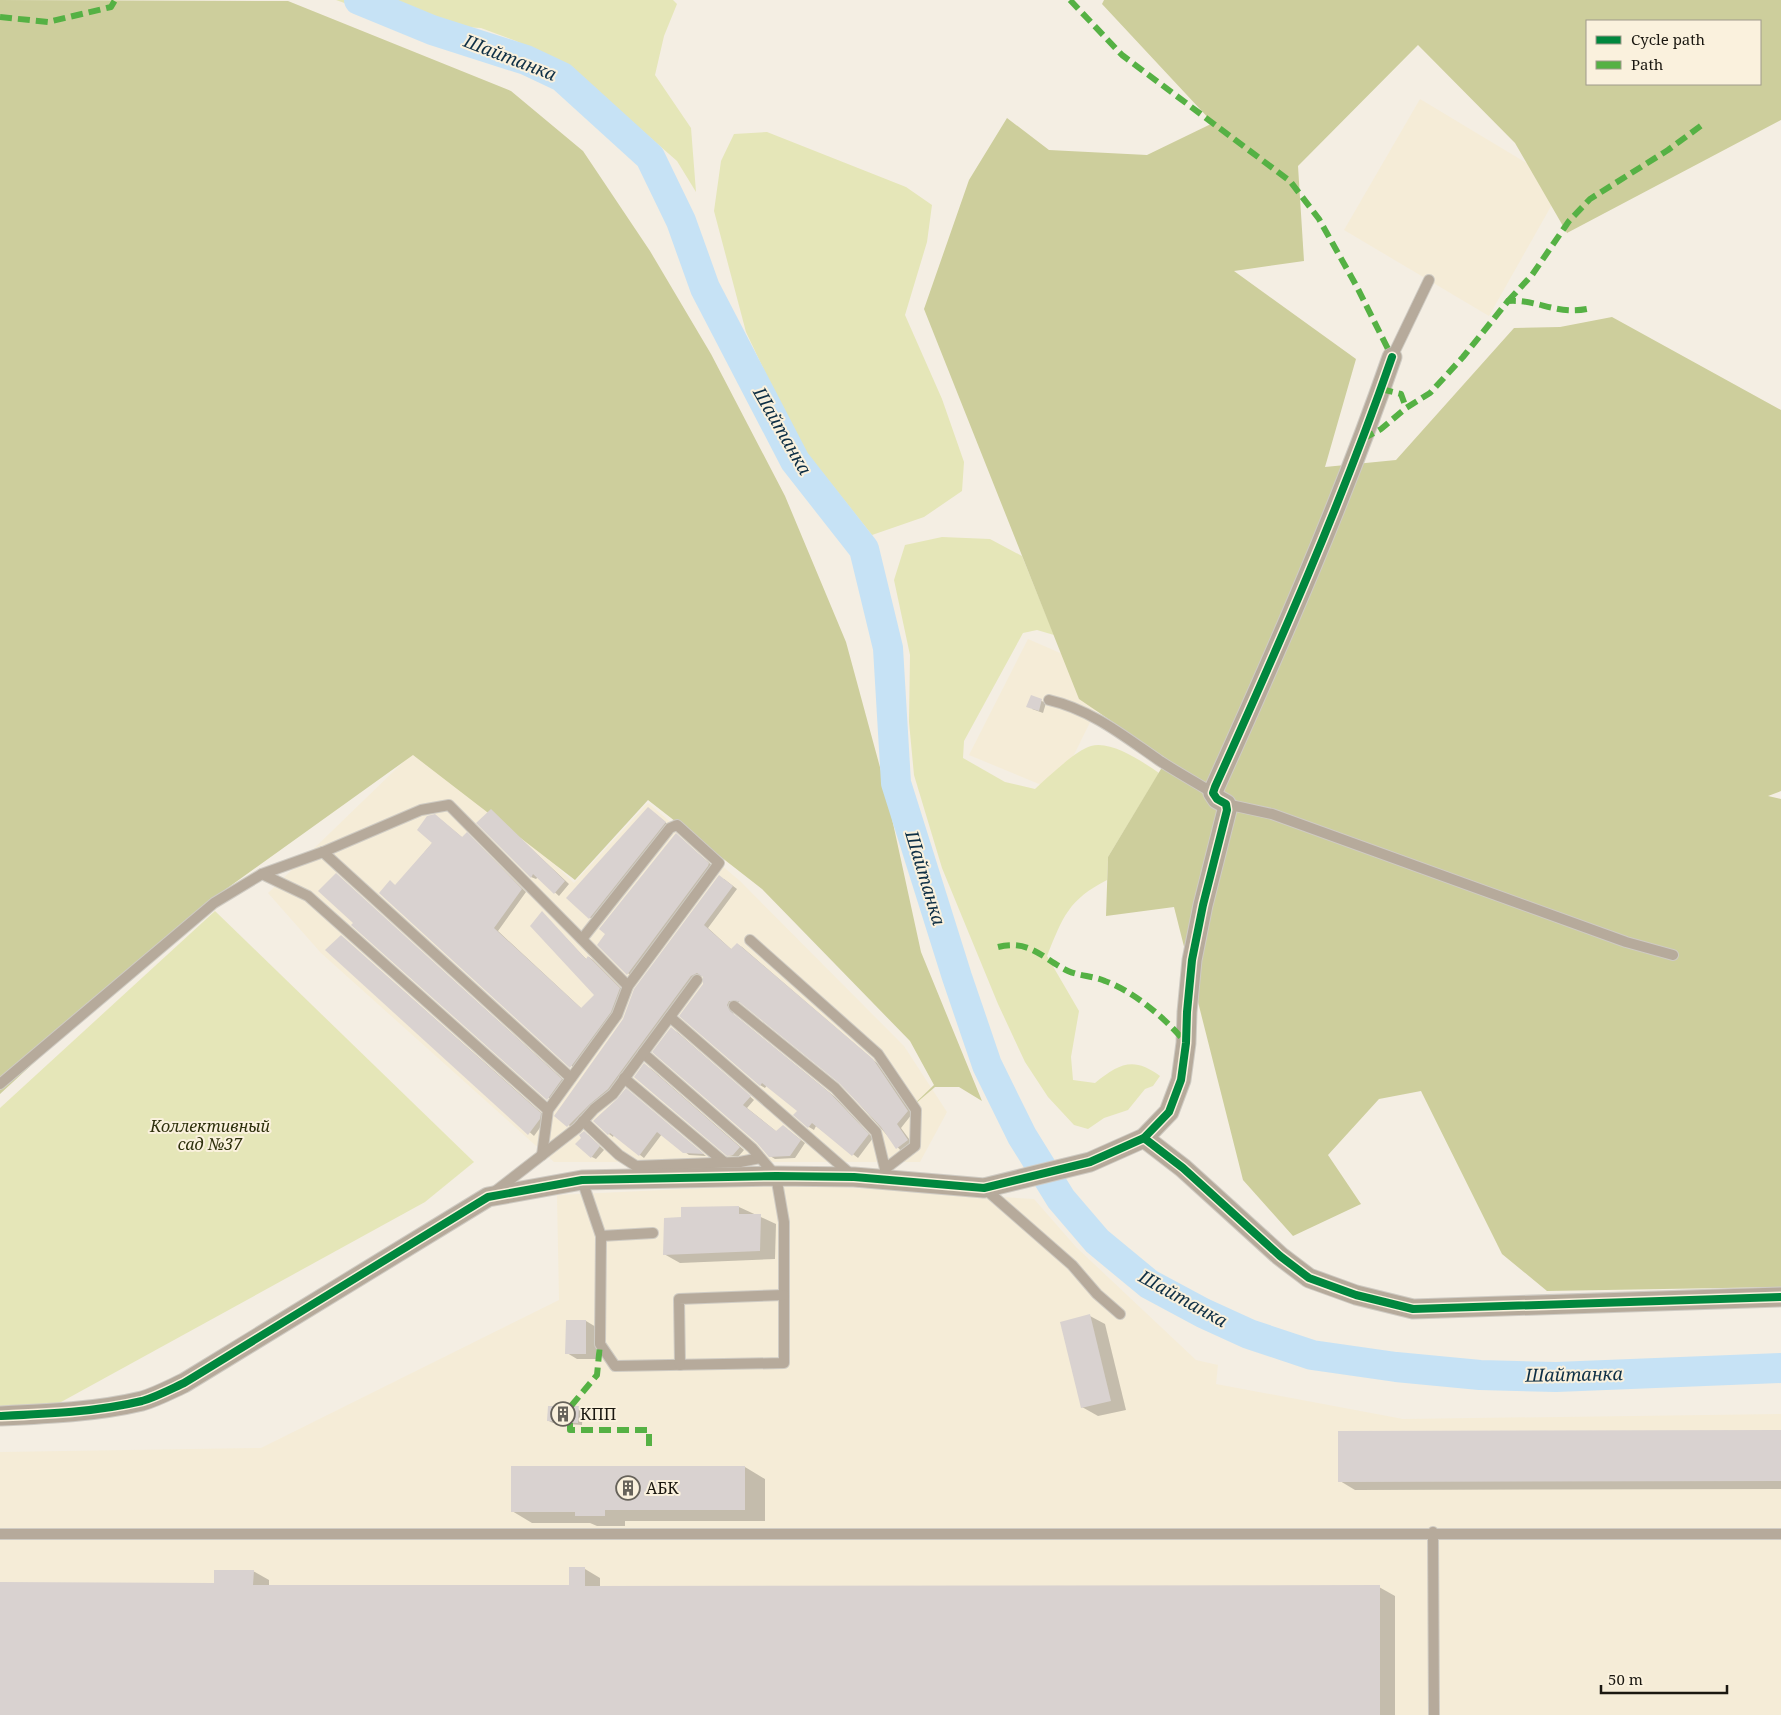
<svg xmlns="http://www.w3.org/2000/svg" width="1781" height="1715" font-family="'Noto Serif',serif">
<rect width="100%" height="100%" fill="#f4eee3"/>
<g fill="#f5ecd7">
<path d="M1420 99 1563 185 1489 316 1344 230Z"/>
<path d="M1028 639 1113 676 1056 791 969 755Z"/>
<path d="M427 739 574 883 648 803 740 881 904 1046 947 1112 920 1162H554L321 953 268 893Z"/>
<path d="M789 1184 1034 1199 1076 1247 1196 1360 1218 1365 1216 1384 1403 1419 1781 1414V1715H0V1452L261 1448 559 1300 557 1195Z"/>
</g>
<g fill="#e5e6b8">
<path d="M336 0H673L677 4 664 36 655 75 691 128 696 192 677 161 570 67 516 41 481 28 401 23Z"/>
<path d="M767 132 906 187 932 205 927 242 905 315 942 399 964 462 962 491 924 517 872 535 798 442 746 332 714 211 721 161 734 134Z"/>
<path d="M942 537 990 539 1022 556 1054 635 1037 630 1023 633 964 741 963 758 1005 782 1035 789C1047 778 1076 750 1091 746 1111 740 1143 762 1159 773L1108 857 1107 880C1068 900 1063 917 1047 956L1079 1011 1071 1057 1073 1080 1095 1083C1119 1064 1133 1056 1160 1076L1153 1086 1145 1089 1128 1110 1104 1118 1088 1129 1074 1125 1048 1097 1025 1062 998 1004 942 868 914 775 909 722 910 655 894 580 905 545Z"/>
<path d="M215 911 474 1162 425 1202 52 1407 0 1406V1108Z"/>
</g>
<g fill="#cdce9c" fill-rule="evenodd">
<path d="M0 0 288 1 511 91 583 151 650 251 711 354 785 496 846 642 884 782 921 952 982 1101 959 1087H935L909 1109 934 1085 910 1041 762 889 648 800 575 880 413 755 208 902 0 1094Z"/>
<path d="M1104 0H1781V120L1567 233 1515 143 1418 45 1298 166 1304 261 1234 271 1356 359 1325 467 1396 460 1514 328 1560 327 1612 317 1781 410V791L1768 796 1781 799V1287L1547 1291 1502 1254 1421 1091 1379 1099 1328 1155 1361 1204 1293 1236 1243 1180 1174 907 1106 916 1108 857 1167 759 1079 699 924 309 969 180 1007 118 1049 150 1147 155 1213 123 1102 4ZM1587 21H1760V84H1587Z"/>
</g>
<g fill="#0003">
<path d="M1031 696 1046 703 1043 713 1032 709Z"/>
<path d="M491 811 569 884 559 896 538 877 536 879 531 877Z"/>
<path d="M653 812 670 826 594 921 568 898Z"/>
<path d="M440 819 463 838 471 837 526 892 498 931 582 1009 595 995 542 913 587 960 589 957 593 960 624 991 615 1014 575 1069 380 893 390 882 396 886 433 842Z"/>
<path d="M679 838 713 866 632 977 599 945Z"/>
<path d="M336 875 566 1082 552 1101 355 923Z"/>
<path d="M724 879 737 889 708 928 732 950 737 944 742 947 877 1063 912 1114 901 1128 912 1143 901 1151 840 1082 742 1002H736L731 1008 734 1015 835 1097 873 1138 858 1158 816 1126 814 1130 809 1127 795 1115 799 1111 767 1085 765 1088 760 1085 704 984 703 975 696 978 613 1091 573 1128 555 1116Z"/>
<path d="M341 936 545 1116 544 1122 534 1136 327 950Z"/>
<path d="M676 1031 754 1100 747 1108 777 1132 783 1126 805 1143 795 1158 775 1159 770 1156Z"/>
<path d="M649 1067 744 1150 738 1157 728 1155Z"/>
<path d="M630 1093 706 1156 689 1155 662 1134 644 1158 614 1135 613 1137 609 1134 618 1100Z"/>
<path d="M588 1135 604 1150 596 1159 592 1157Z"/>
<path d="M739 1207 776 1224 775 1259 680 1263 664 1254 682 1218Z"/>
<path d="M1090 1316 1105 1324 1126 1410 1098 1416 1082 1407Z"/>
<path d="M586 1321 596 1327V1359H577L567 1353Z"/>
<path d="M579 1408 583 1410 582 1425 553 1423 549 1421Z"/>
<path d="M1781 1432V1489L1355 1490 1340 1481Z"/>
<path d="M745 1467 765 1479V1521H625V1526H597L590 1523H532L512 1511Z"/>
<path d="M585 1569 600 1578V1587H1379L1395 1596V1715H0V1584H215L253 1571 269 1580V1586H570Z"/>
</g>
<g fill="none" stroke-linecap="round" stroke-linejoin="round">
<path stroke="#c6e2f5" stroke-width="30" d="M359 0 432 30 526 60 562 77 650 157 681 221 705 288 795 461 864 549 888 648 896 783 957 977 987 1065 1022 1136 1061 1199 1097 1241 1149 1284 1203 1313 1249 1334 1312 1355 1396 1367 1480 1375 1556 1377 1781 1368"/>
</g>
<g fill="#d9d2d0">
<path d="M1031 695 1042 699 1039 711 1026 707Z"/>
<path d="M648 807 666 822 589 919 566 898Z"/>
<path d="M491 809 565 881 554 894 533 874 531 878 476 823Z"/>
<path d="M435 814 462 837 467 832 522 889 494 928 581 1008 594 995 530 926 542 911 586 959 588 956 620 988 611 1012 570 1068 379 893 390 880 395 885 432 843 417 830 427 816Z"/>
<path d="M676 833 709 863 708 866 627 975 597 945 605 934 599 929Z"/>
<path d="M336 873 562 1079 547 1100 351 925 353 923 318 891Z"/>
<path d="M719 875 733 886 704 925 731 949 737 943 873 1059 908 1111 897 1124 908 1140 896 1149 881 1127 839 1083 738 1001H729L727 1005 730 1011 830 1093 869 1134 852 1156 812 1123 808 1128 793 1115 797 1111 762 1083 760 1086 679 1016 703 984V977L697 973 691 976 608 1089 590 1104 567 1127 554 1116 623 1019 634 989Z"/>
<path d="M341 935 541 1113 540 1119 528 1135 325 950Z"/>
<path d="M671 1027 751 1096 743 1105 776 1131 783 1125 801 1140 790 1156 769 1157 757 1143 652 1052Z"/>
<path d="M644 1063 740 1147 733 1155 727 1156 634 1077Z"/>
<path d="M626 1088 704 1154 683 1153 657 1132 639 1156 610 1133 608 1135 593 1121 617 1099Z"/>
<path d="M584 1131 600 1146 591 1158 575 1144 581 1138 579 1135Z"/>
<path d="M739 1206V1214H761L760 1251 663 1255 664 1218 681 1217V1207Z"/>
<path d="M1090 1314 1111 1401 1081 1408 1060 1322Z"/>
<path d="M566 1320H586V1354H565Z"/>
<path d="M548 1406H579L578 1423 547 1421Z"/>
<path d="M1781 1430V1481L1338 1482V1431Z"/>
<path d="M511 1466H745V1510H605V1516H575V1512H511Z"/>
<path d="M569 1567H585V1586L1380 1585V1715H0V1582L214 1583V1570H254L253 1585H569Z"/>
</g>
<g fill="none" stroke-linecap="round" stroke-linejoin="round">
<g stroke="#cfcbc3" stroke-width="12">
<g id="lane">
<path d="M1392 357 1429 280"/>
<path d="M1049 700C1092 710 1125 737 1160 761 1177 772 1195 782 1213 793"/>
<path d="M1226 804 1272 814 1626 942 1673 955"/>
<path d="M323 852 571 1078"/>
<path d="M262 874 323 852 421 810 449 805 628 986"/>
<path d="M750 940 878 1054 916 1110 915 1146 885 1169"/>
<path d="M734 1006 835 1088 876 1132 886 1173"/>
<path d="M670 1017 854 1177"/>
<path d="M624 1078 724 1162"/>
<path d="M0 1084 214 903 262 874 308 896 548 1110"/>
<path d="M583 1121 619 1155 636 1166 740 1162 760 1158"/>
<path d="M542 1155 548 1110 617 1015 628 986 719 863 677 825 670 828 582 939"/>
<path d="M582 1180 601 1236 600 1344 615 1366 784 1363V1222L776 1176 752 1148 643 1053"/>
<path d="M984 1188 1072 1265 1097 1294 1120 1314"/>
<path d="M493 1193 577 1128 594 1109 613 1094 697 980"/>
<path d="M601 1236 653 1233"/>
<path d="M680 1365 679 1299 784 1295"/>
<path d="M1433 1532 1434 1715"/>
<path d="M0 1534H1781"/>
</g>
</g>
<g stroke="#cfcbc3" stroke-width="21">
<g id="street">
<path d="M1144 1138 1183 1168 1280 1256 1309 1278 1356 1295 1413 1309 1781 1297"/>
<path d="M0 1416C47 1414 96 1412 142 1401 156 1397 171 1389 184 1383L488 1197 582 1180 776 1176 854 1177 984 1188 1090 1162 1144 1138 1169 1112 1181 1080 1186 1043 1187 1012 1192 960 1203 905 1227 810 1226 804 1217 799 1213 793 1215 787C1279 645 1341 504 1392 357"/>
</g>
</g>
<use href="#lane" stroke="#b6aa9b" stroke-width="10"/>
<use href="#street" stroke="#b6aa9b" stroke-width="19"/>
<g stroke="#55b144" stroke-width="6" stroke-dasharray="12 6" stroke-linecap="butt">
<path d="M1070 0 1122 55 1290 181 1319 219 1357 287 1392 357"/>
<path d="M0 17 48 22 111 7 115 0"/>
<path d="M1508 301 1532 275 1569 221 1590 199 1668 150 1702 125"/>
<path d="M1381 389 1401 394 1406 408"/>
<path d="M1363 439 1381 429 1406 408 1430 393 1463 357 1508 301C1537 299 1556 315 1587 309"/>
<path d="M998 947C1030 939 1043 959 1068 971 1079 976 1093 976 1105 981 1135 992 1166 1019 1186 1043"/>
<path d="M571 1406 597 1375 600 1344"/>
<path d="M570 1423V1430H649V1448"/>
</g>
<g stroke="#faf1dd" stroke-width="11">
<g id="cycleway">
<path d="M1144 1138 1183 1168 1280 1256 1309 1278 1356 1295 1413 1309 1781 1297"/>
<path d="M0 1416C47 1414 96 1412 142 1401 156 1397 171 1389 184 1383L488 1197 582 1180 776 1176 854 1177 984 1188 1090 1162 1144 1138 1169 1112 1181 1080 1186 1043 1187 1012 1192 960 1203 905 1227 810 1226 804 1217 799 1213 793 1215 787C1279 645 1341 504 1392 357"/>
</g>
</g>
<use href="#cycleway" stroke="#00873e" stroke-width="8"/>
</g>
<defs>
<g id="building-ring" transform="scale(1.25)"><circle r="9.5" fill="#faf1dd" stroke="#66625a" stroke-width="1.5"/><path d="M-4-6H4V6H1V3H-1V6H-4ZM-2.5-4.3h1.7v1.8h-1.7ZM.8-4.3h1.7v1.8H.8ZM-2.5-1h1.7V.8h-1.7ZM.8-1h1.7V.8H.8Z" fill="#66625a"/></g>
</defs>
<g fill-rule="evenodd">
<use href="#building-ring" x="563" y="1414"/>
<use href="#building-ring" x="628" y="1488"/>
</g>
<g text-anchor="middle" stroke-width="4" stroke-linejoin="round" paint-order="stroke">
<g font-size="16" font-style="italic" fill="#2d2f0b" stroke="#faf1dd">
<text x="210" y="1132">Коллективный<tspan x="210" dy="18">сад №37</tspan></text>
</g>
<g font-size="16" fill="#1a1710" stroke="#faf1dd" text-anchor="start">
<text x="580" y="1420">КПП</text>
<text x="646" y="1494">АБК</text>
</g>
<g font-size="18" font-style="italic" fill="#0f3046" stroke="#faf1dd">
<text transform="translate(510 58) rotate(21)" y="6">Шайтанка</text>
<text transform="translate(782 431) rotate(60)" y="6">Шайтанка</text>
<text transform="translate(925 878) rotate(73)" y="6">Шайтанка</text>
<text transform="translate(1183 1299) rotate(29)" y="6">Шайтанка</text>
<text transform="translate(1574 1375) rotate(-1)" y="6">Шайтанка</text>
</g>
</g>
<rect x="1586" y="20" width="175" height="65" fill="#faf1dd" stroke="#a09a8b"/>
<rect x="1596" y="36" width="25" height="8" fill="#00873e" stroke="#a09a8b"/>
<text x="1631" y="45" font-size="15" fill="#1a1710">Cycle path</text>
<rect x="1596" y="61" width="25" height="8" fill="#55b144" stroke="#a09a8b"/>
<text x="1631" y="70" font-size="15" fill="#1a1710">Path</text>
<path d="M1601 1685v8h126v-8" fill="none" stroke="#1a1710" stroke-width="2.5"/>
<text x="1608" y="1685" font-size="15" fill="#1a1710" stroke="#faf1dd" stroke-width="4" paint-order="stroke">50 m</text>
</svg>
